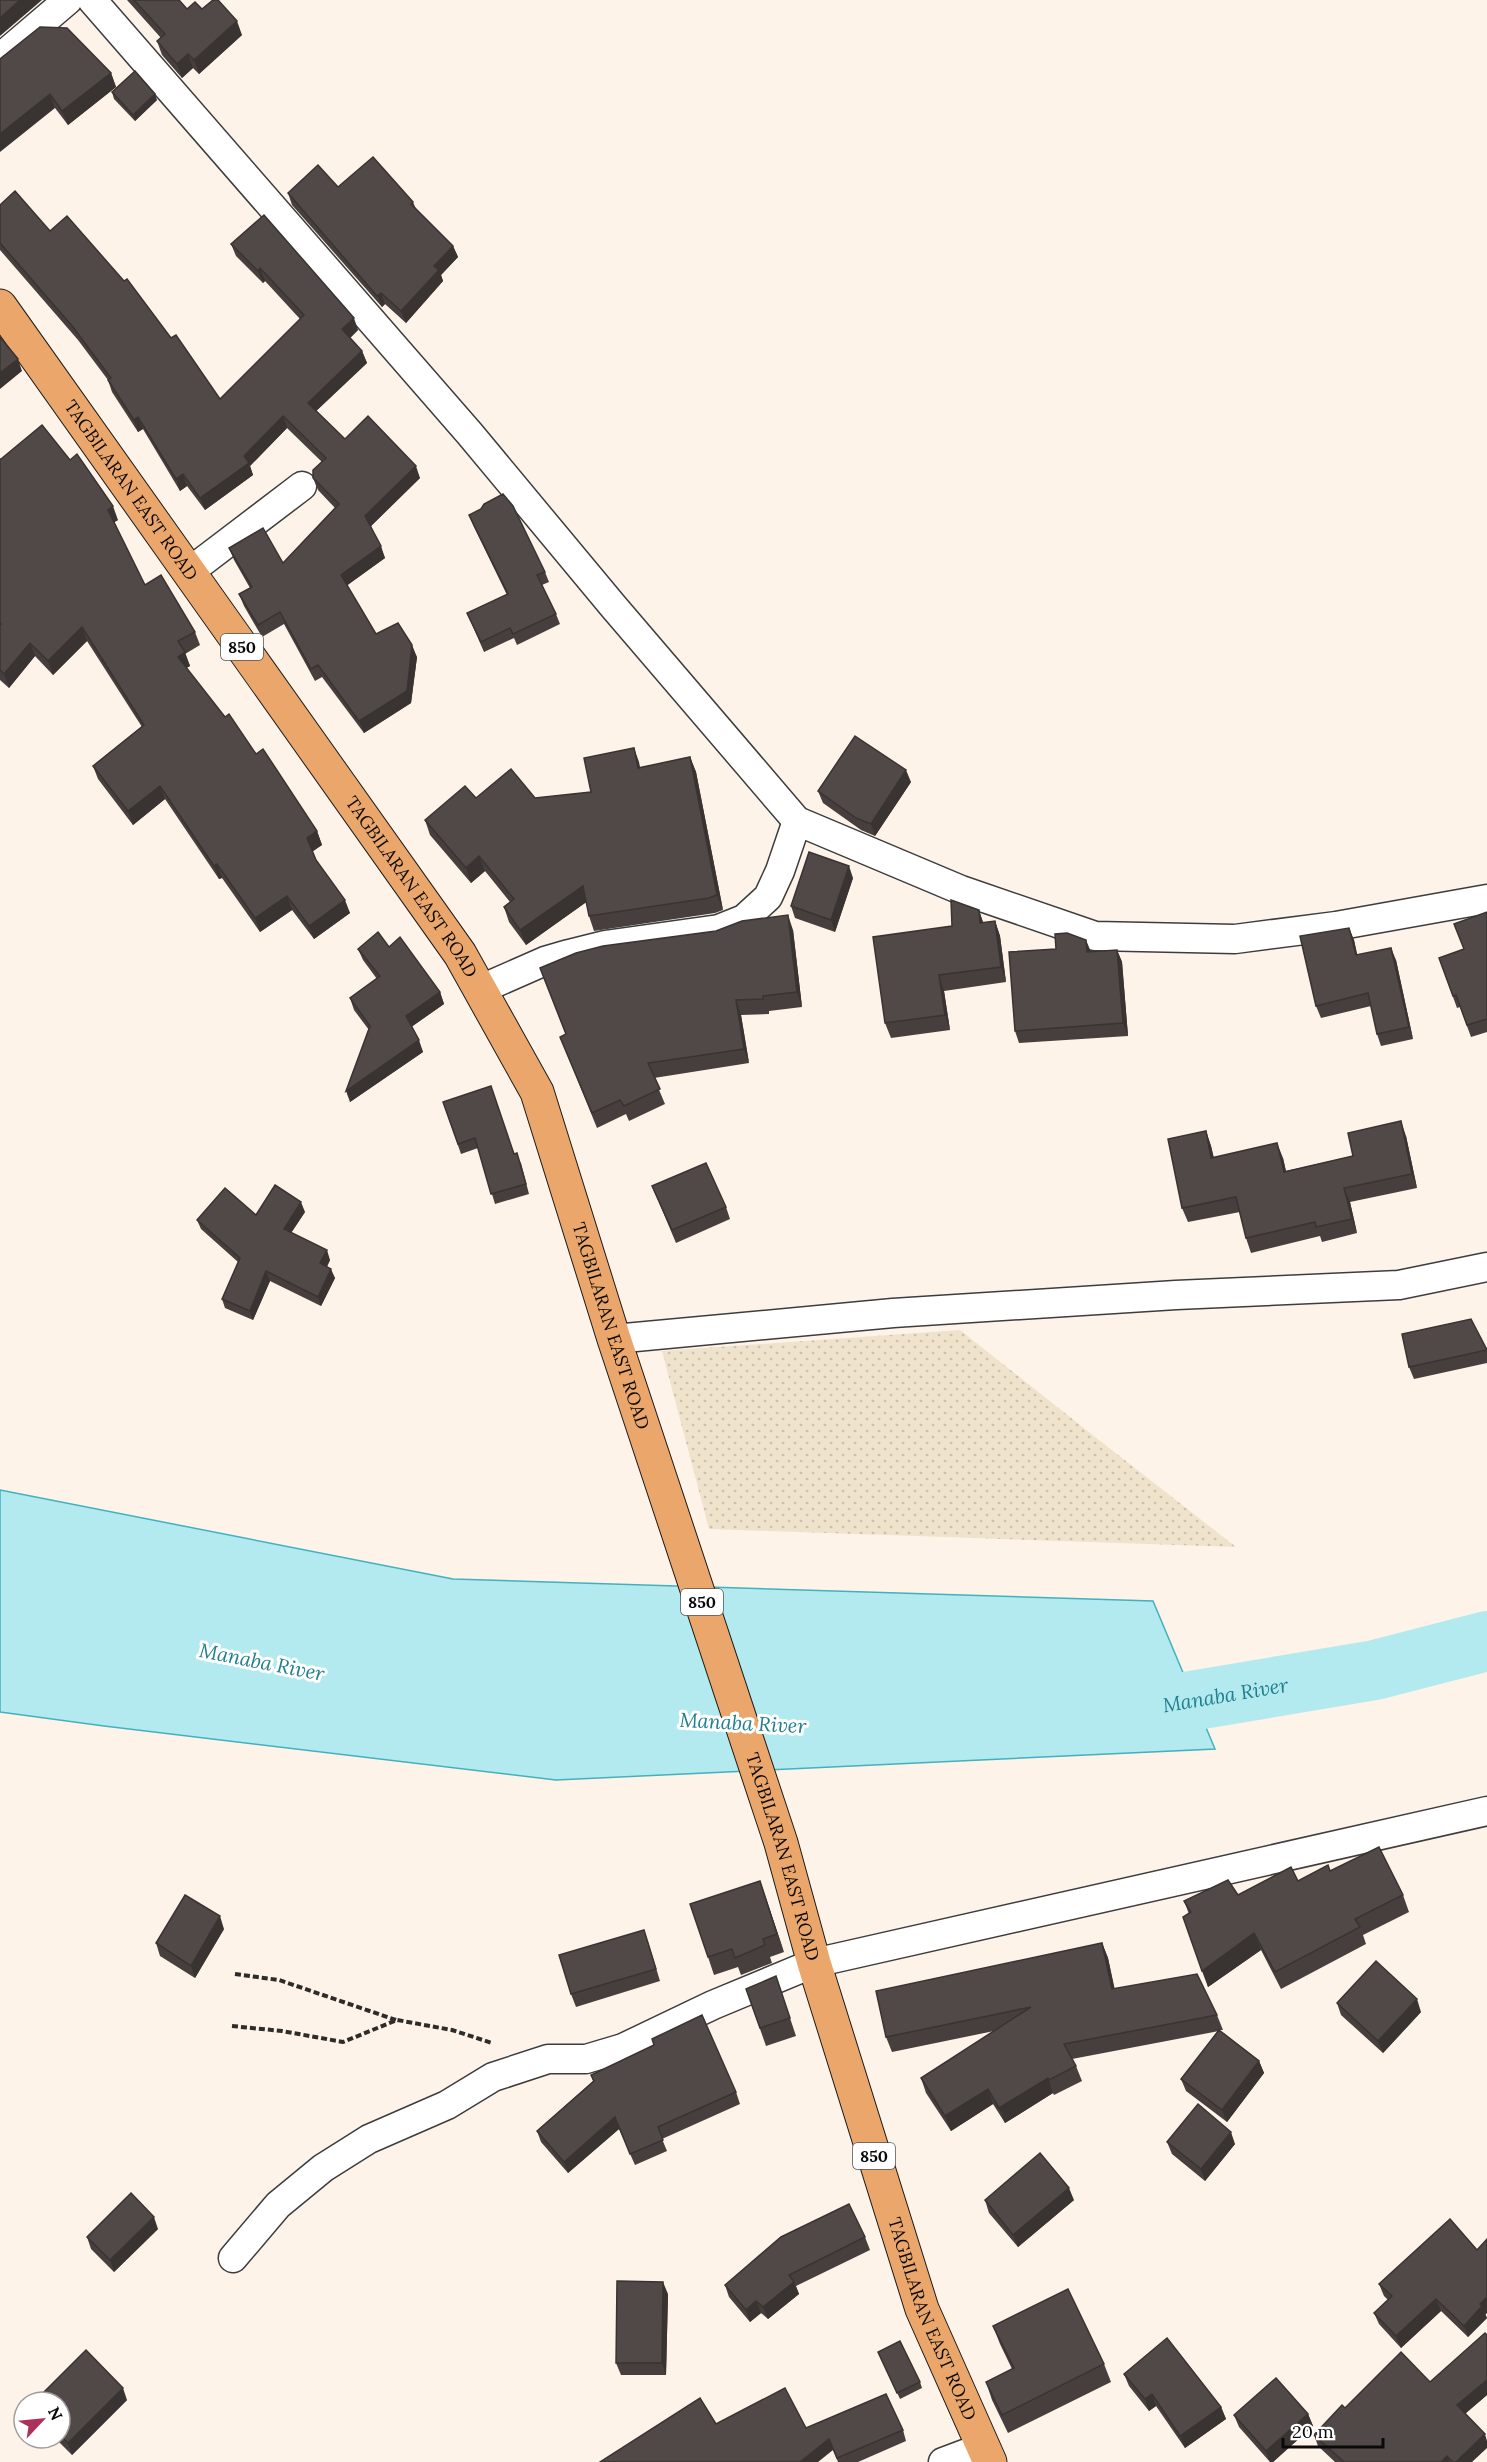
<svg xmlns="http://www.w3.org/2000/svg" width="1487" height="2462" font-family="Lora,serif">
<defs>
<pattern id="farmland-dots" width="8" height="8" patternUnits="userSpaceOnUse" patternTransform="scale(1.5)"><rect width="8" height="8" fill="#f0e3cc"/><path d="M2 2h.1M6 6h.1" fill="none" stroke="#ccc1ae" stroke-width="1.8" stroke-linecap="round"/></pattern>
</defs>
<rect width="100%" height="100%" fill="#fdf3e9"/>
<path fill="url(#farmland-dots)" d="M960 1330 1090 1433 1236 1547 709 1529 662 1351Z"/>
<path fill="#b3eaef" stroke="#41b1bf" stroke-width="1.5" d="M0 1490 453 1579 1153 1601 1215 1749 556 1780 104 1726 0 1712Z"/>
<g fill="none" stroke-linecap="round" stroke-linejoin="round">
<path stroke="#b3eaef" stroke-width="60" id="s1" d="M1113 1714 1375 1670 1487 1641"/>
<g stroke="#3d3d3d" stroke-width="31">
<g id="minor">
<path d="M92 0 470 434 613 606 797 821 961 890 1095 936 1235 939 1336 926 1487 899"/>
<path d="M0 58 68 0"/>
<path d="M189 572 302 486"/>
<path d="M479 990 545 961 569 954 605 945 719 929 744 919 768 897 780 871 797 821"/>
<path d="M614 1339 893 1313 1176 1295 1399 1285 1487 1267"/>
<path d="M233 2258 278 2205 323 2168 369 2139 447 2105 493 2077 548 2059H586L623 2048 713 2005 814 1963 1487 1811"/>
<path d="M943 2462 983 2447"/>
</g>
</g>
<g stroke="#1b1b1b" stroke-width="35">
<g id="primary">
<path id="s2" d="M0 306 460 954 537 1092 614 1339 781 1843 814 1963 922 2309 990 2462"/>
</g>
</g>
<g stroke="#2c2c2c" stroke-width="4" stroke-dasharray="6 3" stroke-linecap="butt">
<path d="M235 1974 279 1980 396 2020"/>
<path d="M232 2026 282 2031 343 2042 397 2020 452 2030 492 2043"/>
</g>
<use href="#minor" stroke="#fff" stroke-width="28"/>
<use href="#primary" stroke="#eba76b" stroke-width="33"/>
</g>
<g fill="#463f3e">
<path d="M127 0H179L187 9H202L242 35 199 74 193 68 182 78 162 55 157 41 161 38Z"/>
<path d="M0 59 111 73 116 87 68 125 55 108Z"/>
<path d="M112 92 157 100 135 121 114 99Z"/>
<path d="M338 187 413 202 416 209 453 246 458 257 441 275 443 281 406 323 385 304 382 307 292 205 288 193Z"/>
<path d="M0 205 50 231 171 338 220 399 300 319 265 281 263 283 236 256 231 244 358 330 350 338 362 351 367 363 316 411 345 439 420 478 371 526 385 558 347 585 376 634 417 657 411 703 364 733 322 677 315 681 284 624 262 637 244 606 239 594 250 588 234 560 229 548 283 563 335 508 318 490 313 478 322 462 287 428 250 466 253 475 205 510 187 486 180 491 143 429 138 432 112 392 108 380 78 340 0 250Z"/>
<path d="M0 459 118 520 114 522 145 585 195 632 200 645 185 654 190 666 186 668 225 717 256 754 317 831 322 845 312 851 316 860 350 913 314 939 292 910 260 932 222 878 219 879 165 799 133 825 98 779 93 766 142 727 87 641 53 675 35 656 9 688 0 680Z"/>
<path d="M469 515 545 572 549 582 542 585 556 614 560 624 517 645 514 638 484 652 467 613 507 595 473 525Z"/>
<path d="M634 748 640 768 690 757 696 772 723 910 715 913 594 931 589 916 586 902 526 945 509 922 504 907 510 902 485 871 471 883 430 835 425 820 476 798H535L591 792Z"/>
<path d="M911 782 875 836 861 830 823 803 818 791Z"/>
<path d="M853 878 835 932 795 918 791 906Z"/>
<path d="M979 910 983 923 995 921 1000 936 1006 982 944 991 950 1030 891 1038 885 1023 952 926Z"/>
<path d="M1487 912V1032L1471 1037 1460 1007 1457 1008 1439 958 1464 949Z"/>
<path d="M1349 928 1354 940 1357 955 1396 960 1413 1039 1381 1046 1377 1034 1371 1006 1321 1018 1316 1006Z"/>
<path d="M793 930 802 1007 769 1011V1014L741 1015 749 1063 654 1078 665 1104 629 1121 626 1114 597 1128 560 1037 566 1035 540 968Z"/>
<path d="M389 947 440 992 444 1004 412 1026 423 1052 350 1102 369 1030 354 1010 350 998 377 979 363 960 358 949Z"/>
<path d="M1117 950 1122 962 1128 1036 1019 1043 1015 1031 1091 952Z"/>
<path d="M443 1102 514 1154 521 1163 529 1194 495 1204 478 1148 461 1154Z"/>
<path d="M1206 1131 1211 1146 1214 1158H1283L1286 1171 1353 1156 1406 1136 1417 1188 1350 1202 1357 1233 1322 1242 1320 1236 1251 1253 1246 1238 1240 1212 1188 1222 1182 1208Z"/>
<path d="M652 1186 726 1207 730 1219 676 1243Z"/>
<path d="M305 1212 291 1233 330 1260 327 1267 335 1278 321 1306 270 1281 253 1320 225 1308 222 1299 238 1262 201 1229 197 1220Z"/>
<path d="M1487 1350V1363L1414 1379 1409 1367Z"/>
<path d="M1330 1871 1403 1895 1409 1912 1363 1935 1366 1944 1281 1989 1261 1950 1208 1987 1189 1914 1184 1901 1238 1895 1298 1881Z"/>
<path d="M760 1881 784 1952 770 1957 772 1963 741 1975 738 1967 714 1975 708 1957Z"/>
<path d="M224 1929 195 1978 160 1956 156 1943Z"/>
<path d="M648 1942 660 1981 576 2007 571 1994Z"/>
<path d="M1102 1943 1108 1958 1114 1988 1217 2015 1223 2030H1219L1259 2061 1264 2073 1227 2122 1186 2091 1181 2079 1219 2031 1072 2059 1076 2066 1082 2081 1054 2095 1053 2093 1005 2123 993 2104 951 2131 926 2093 921 2078 994 2031 892 2052 886 2037Z"/>
<path d="M746 1989 782 1994 796 2036 766 2046Z"/>
<path d="M1337 2003 1421 2012 1383 2053 1341 2015Z"/>
<path d="M591 2075 736 2092 740 2104 662 2139 667 2151 635 2165 619 2129 568 2173 541 2142 537 2131 593 2081Z"/>
<path d="M1167 2142 1235 2144 1205 2181 1172 2154Z"/>
<path d="M985 2200H1074L1018 2247 989 2213Z"/>
<path d="M1450 2219 1487 2318 1468 2337 1441 2311 1401 2348 1379 2324 1374 2313 1388 2300 1384 2296 1379 2284Z"/>
<path d="M158 2229 114 2272 91 2249 87 2237Z"/>
<path d="M865 2237 870 2250 796 2286 799 2294 768 2319 761 2313 750 2322 729 2297 725 2285Z"/>
<path d="M668 2294 666 2375H621L616 2363Z"/>
<path d="M993 2326 1104 2364 1111 2382 1008 2433 992 2400 986 2382 1012 2369 1000 2344Z"/>
<path d="M878 2352 920 2382 922 2388 900 2399Z"/>
<path d="M1124 2374 1221 2407 1226 2419 1185 2448 1156 2406 1149 2411 1129 2386Z"/>
<path d="M1430 2382 1487 2395 1465 2414 1472 2462H1335L1318 2446 1314 2435 1345 2408Z"/>
<path d="M127 2400 72 2455 55 2438H60V2402Z"/>
<path d="M1308 2414 1313 2426 1273 2462H1270L1239 2427 1234 2415Z"/>
<path d="M716 2424 806 2428 903 2430 906 2441 858 2462H838L833 2450Z"/>
</g>
<g fill="#393332">
<path d="M20 0H42L0 36V18Z"/>
<path d="M237 21 242 35 199 74 194 60Z"/>
<path d="M188 54 193 68 182 78 177 64Z"/>
<path d="M111 73 116 87 68 125 62 111Z"/>
<path d="M50 94 55 108 0 152V134Z"/>
<path d="M155 94 157 100 135 121 133 115Z"/>
<path d="M453 246 458 257 441 275 443 281 406 323 401 311 434 266Z"/>
<path d="M260 268 265 281 263 283 258 271Z"/>
<path d="M381 293 385 304 382 307 377 296Z"/>
<path d="M354 318 358 330 347 341 342 329Z"/>
<path d="M362 351 367 363 312 415 308 403Z"/>
<path d="M18 359 22 371 0 389V373Z"/>
<path d="M283 416 287 428 250 466 253 475 205 510 200 498 244 456Z"/>
<path d="M138 417 143 429 138 432 134 420Z"/>
<path d="M416 466 420 478 369 528 365 516Z"/>
<path d="M183 474 187 486 180 491 176 479Z"/>
<path d="M113 506 118 520 113 523 108 510Z"/>
<path d="M381 546 385 558 345 587 341 575Z"/>
<path d="M82 627 87 641 53 675 48 661Z"/>
<path d="M30 643 35 656 9 688 4 674Z"/>
<path d="M412 645 417 657 411 703 364 733 359 721Z"/>
<path d="M185 652 190 666 183 670 178 657Z"/>
<path d="M634 748 639 762 643 783 638 768Z"/>
<path d="M690 757 696 772 723 910 717 895Z"/>
<path d="M906 770 911 782 875 836 871 824Z"/>
<path d="M160 786 165 799 133 825 128 811Z"/>
<path d="M317 831 322 845 312 852 307 838Z"/>
<path d="M479 856 485 871 471 883 466 868Z"/>
<path d="M217 864 222 878 219 879 214 866Z"/>
<path d="M849 866 853 878 835 932 831 920Z"/>
<path d="M583 886 588 901 526 945 520 930Z"/>
<path d="M287 896 292 910 260 932 255 918Z"/>
<path d="M345 900 350 913 314 939 309 926Z"/>
<path d="M979 910 984 925 980 923Z"/>
<path d="M788 915 793 930 802 1007 797 992Z"/>
<path d="M995 921 1000 936 1006 982 1001 967Z"/>
<path d="M1349 928 1354 940 1360 967 1356 955Z"/>
<path d="M1086 940 1091 952H1087Z"/>
<path d="M1391 948 1396 960 1413 1039 1409 1027Z"/>
<path d="M1117 950 1122 962 1128 1036 1123 1023Z"/>
<path d="M939 975 944 991 950 1030 945 1015Z"/>
<path d="M440 992 444 1004 410 1028 406 1016Z"/>
<path d="M736 1000 741 1015 749 1063 744 1049Z"/>
<path d="M419 1040 423 1052 350 1102 346 1091Z"/>
<path d="M1401 1121 1406 1136 1417 1188 1412 1174Z"/>
<path d="M1206 1131 1211 1146 1217 1173 1211 1158Z"/>
<path d="M1277 1143 1283 1158 1289 1186 1284 1172Z"/>
<path d="M1344 1188 1350 1202 1357 1233 1352 1219Z"/>
<path d="M301 1202 305 1212 287 1239 284 1229Z"/>
<path d="M327 1250 330 1260 323 1273 320 1263Z"/>
<path d="M331 1269 335 1278 321 1306 318 1297Z"/>
<path d="M266 1271 270 1281 253 1320 250 1311Z"/>
<path d="M760 1881 766 1898 784 1952 777 1934Z"/>
<path d="M220 1916 224 1929 195 1978 191 1966Z"/>
<path d="M1254 1933 1261 1950 1208 1987 1202 1971Z"/>
<path d="M1102 1943 1108 1958 1118 2004 1112 1989Z"/>
<path d="M1417 1999 1421 2012 1383 2053 1378 2041Z"/>
<path d="M1259 2061 1264 2073 1227 2122 1222 2110Z"/>
<path d="M1048 2078 1053 2093 1005 2123 999 2108Z"/>
<path d="M988 2089 993 2104 951 2131 945 2116Z"/>
<path d="M615 2117 619 2129 568 2173 564 2162Z"/>
<path d="M1231 2132 1235 2144 1205 2181 1201 2169Z"/>
<path d="M1069 2188 1074 2200 1018 2247 1013 2235Z"/>
<path d="M154 2217 158 2229 114 2272 110 2260Z"/>
<path d="M663 2282 668 2294 666 2375 662 2363Z"/>
<path d="M794 2282 799 2294 768 2319 763 2307Z"/>
<path d="M1487 2297V2313L1485 2315 1487 2318 1468 2337 1464 2326 1480 2304Z"/>
<path d="M1436 2299 1441 2311 1401 2348 1396 2336Z"/>
<path d="M756 2301 761 2313 750 2322 746 2310Z"/>
<path d="M1487 2380V2395L1461 2417 1457 2405Z"/>
<path d="M123 2388 127 2400 72 2455 68 2443Z"/>
<path d="M1152 2394 1156 2406 1149 2411 1145 2399Z"/>
<path d="M1221 2407 1226 2419 1185 2448 1180 2436Z"/>
<path d="M1308 2414 1313 2426 1273 2462H1270L1266 2451Z"/>
<path d="M1485 2434 1487 2441V2448L1472 2462H1456Z"/>
<path d="M829 2439 833 2450 818 2462H800Z"/>
<path d="M1447 2456 1450 2462H1441Z"/>
</g>
<g fill="#514948" stroke="#393332" stroke-width="1.5">
<path d="M0 0H20L0 18Z"/>
<path d="M134 0H179L187 9 195 2 202 9 213 0H218L237 21 194 60 188 54 177 64 157 41 165 34Z"/>
<path d="M40 27 67 28 111 73 62 111 50 94 0 134V59Z"/>
<path d="M135 71 155 94 133 115 112 92Z"/>
<path d="M373 157 413 202 411 204 453 246 434 266 439 270 401 311 381 293 377 296 288 193 318 165 338 187Z"/>
<path d="M15 191 50 231 67 216 124 281 127 279 171 338 176 335 220 399 304 315 260 268 258 271 231 244 264 215 354 318 342 329 362 351 308 403 345 439 368 416 416 466 365 516 381 546 341 575 376 634 398 623 412 645 407 691 359 721 318 665 311 669 280 612 258 625 239 594 252 587 229 548 263 528 283 563 339 504 313 478V470L326 458 283 416 244 456 249 463 200 498 183 474 176 479 138 417 134 420 108 380 111 378 73 327 0 243V205Z"/>
<path d="M0 337 18 359 0 373Z"/>
<path d="M42 425 70 460 77 454 113 506 108 510 145 585 161 575 195 632 178 641 185 652 178 657 225 717 229 714 256 754 263 749 317 831 307 838 316 860 345 900 309 926 287 896 255 918 217 864 214 866 160 786 128 811 93 766 144 725 82 627 48 661 30 643 4 674 0 670V625L1 624 0 622V459H1Z"/>
<path d="M503 494 513 506 545 572 537 575 556 614 513 634 510 628 481 642 467 613 508 594 469 515 481 509 484 504Z"/>
<path d="M855 736 906 770 871 824 856 818 818 791Z"/>
<path d="M634 748 638 768 690 757 717 895 709 898 589 916 583 886 520 930 504 907 514 899 479 856 466 868 425 820 465 786 476 798 511 769 535 798 591 792 584 758Z"/>
<path d="M809 852 849 866 831 920 791 906Z"/>
<path d="M951 900 979 910 980 923 995 921 1001 967 939 975 945 1015 885 1023 873 937 952 926Z"/>
<path d="M1487 912V1019L1467 1025 1456 995 1453 996 1439 958 1464 949 1454 924Z"/>
<path d="M788 915 797 992 763 996V999L736 1000 744 1049 648 1063 660 1089 624 1106 620 1100 592 1113 560 1037 566 1034 540 968 576 953 603 946 716 931 742 921Z"/>
<path d="M1349 928 1356 955 1391 948 1409 1027 1377 1034 1368 993 1316 1006 1300 936Z"/>
<path d="M378 932 389 947 400 937 440 992 406 1016 419 1040 346 1091 370 1026 350 998 380 976 358 949Z"/>
<path d="M1067 933 1086 940 1087 952 1117 950 1123 1023 1015 1031 1009 952 1056 949 1055 934Z"/>
<path d="M491 1086 514 1154 517 1153 526 1184 491 1194 475 1138 458 1144 443 1102Z"/>
<path d="M1401 1121 1412 1174 1344 1188 1352 1219 1316 1227 1315 1222 1246 1238 1236 1197 1182 1208 1168 1139 1206 1131 1211 1158 1277 1143 1284 1172 1353 1156 1348 1133Z"/>
<path d="M706 1163 726 1207 672 1230 652 1186Z"/>
<path d="M275 1185 301 1202 284 1229 327 1250 320 1263 331 1269 318 1297 266 1271 250 1311 222 1299 240 1258 197 1220 225 1188 256 1215Z"/>
<path d="M1471 1319 1487 1350 1409 1367 1402 1334Z"/>
<path d="M1379 1847 1403 1895 1355 1919 1360 1927 1275 1972 1254 1933 1202 1971 1183 1917 1191 1912 1184 1901 1228 1880 1238 1895 1291 1867 1298 1881 1328 1865 1330 1871Z"/>
<path d="M760 1881 777 1934 763 1939 765 1945 735 1958 732 1949 708 1957 690 1904Z"/>
<path d="M185 1895 220 1916 191 1966 156 1943Z"/>
<path d="M644 1930 656 1969 571 1994 559 1955Z"/>
<path d="M1102 1943 1112 1989 1197 1974 1217 2015 1064 2044 1076 2066 1049 2080 1048 2078 999 2108 988 2089 945 2116 921 2078 1031 2007 886 2037 876 1991Z"/>
<path d="M1376 1961 1417 1999 1378 2041 1337 2003Z"/>
<path d="M776 1976 790 2018 760 2028 746 1989Z"/>
<path d="M702 2015 736 2092 658 2127 663 2140 630 2154 615 2117 564 2162 537 2131 594 2081 591 2075 654 2045 652 2039Z"/>
<path d="M1219 2030 1259 2061 1222 2110 1181 2079Z"/>
<path d="M1198 2104 1231 2132 1201 2169 1167 2142Z"/>
<path d="M1040 2153 1069 2188 1013 2235 985 2200Z"/>
<path d="M131 2193 154 2217 110 2260 87 2237Z"/>
<path d="M849 2204 865 2237 789 2275 794 2282 763 2307 756 2301 746 2310 725 2285 781 2237Z"/>
<path d="M1450 2219 1477 2250 1487 2239V2297L1480 2304 1482 2306 1464 2326 1436 2299 1396 2336 1374 2313 1392 2296 1379 2284Z"/>
<path d="M617 2281 663 2282 662 2363H616Z"/>
<path d="M1068 2289 1104 2364 1002 2415 986 2382 1014 2368 993 2326Z"/>
<path d="M1485 2333 1487 2335V2380L1457 2405 1485 2434 1456 2462H1453L1447 2456 1441 2462H1344L1314 2435 1342 2405 1345 2408 1401 2352 1430 2382Z"/>
<path d="M1167 2338 1221 2407 1180 2436 1152 2394 1145 2399 1124 2374Z"/>
<path d="M900 2341 920 2382 897 2393 878 2352Z"/>
<path d="M86 2350 123 2388 68 2443 60 2435V2402H34Z"/>
<path d="M1276 2378 1308 2414 1266 2451 1234 2415Z"/>
<path d="M785 2388 806 2428 886 2394 903 2430 837 2458 829 2439 800 2462H600L700 2398 716 2424Z"/>
</g>
<g text-anchor="middle" stroke-width="6" stroke-linejoin="round" paint-order="stroke">
<g fill="#fff" stroke="#545454" stroke-width="1.5">
<rect x="221" y="634" width="42" height="26" rx="4.5"/>
<rect x="681" y="1589" width="42" height="26" rx="4.5"/>
<rect x="853" y="2143" width="42" height="26" rx="4.5"/>
</g>
<g font-size="16" font-weight="bold" fill="#0a0a0a">
<text x="242" y="653">850</text>
<text x="702" y="1608">850</text>
<text x="874" y="2162">850</text>
</g>
<g font-size="18" fill="#0a0a0a" stroke="#fff">
<text dy="6" stroke="none"><textPath href="#s2" startOffset="226">TAGBILARAN EAST ROAD</textPath></text>
<text dy="6" stroke="none"><textPath href="#s2" startOffset="712">TAGBILARAN EAST ROAD</textPath></text>
<text dy="6" stroke="none"><textPath href="#s2" startOffset="1198">TAGBILARAN EAST ROAD</textPath></text>
<text dy="6" stroke="none"><textPath href="#s2" startOffset="1756">TAGBILARAN EAST ROAD</textPath></text>
<text dy="6" stroke="none"><textPath href="#s2" startOffset="2242">TAGBILARAN EAST ROAD</textPath></text>
</g>
<g font-size="20" font-style="italic" fill="#217e8e" stroke="#fff">
<text transform="translate(262 1662) rotate(11)" y="7">Manaba River</text>
<text dy="7" stroke="none"><textPath href="#s1" startOffset="114">Manaba River</textPath></text>
<text transform="translate(743 1723) rotate(3)" y="7">Manaba River</text>
</g>
</g>
<g transform="translate(42 2420) rotate(64)"><circle r="28" fill="#ffffff" stroke="#9d9d9d" stroke-width="1.5"/>
<path d="M0-4.5L10 22L0 15L-10 22Z" fill="#ab315a"/>
<text y="-9" font-size="16" font-weight="bold" text-anchor="middle" fill="#0a0a0a">N</text>
</g>
<path d="M1283 2438v9h100v-9" fill="none" stroke="#0a0a0a" stroke-width="3"/>
<text x="1292" y="2438" font-size="18" fill="#0a0a0a" stroke="#ffffff" stroke-width="4.5" paint-order="stroke">20 m</text>
</svg>
